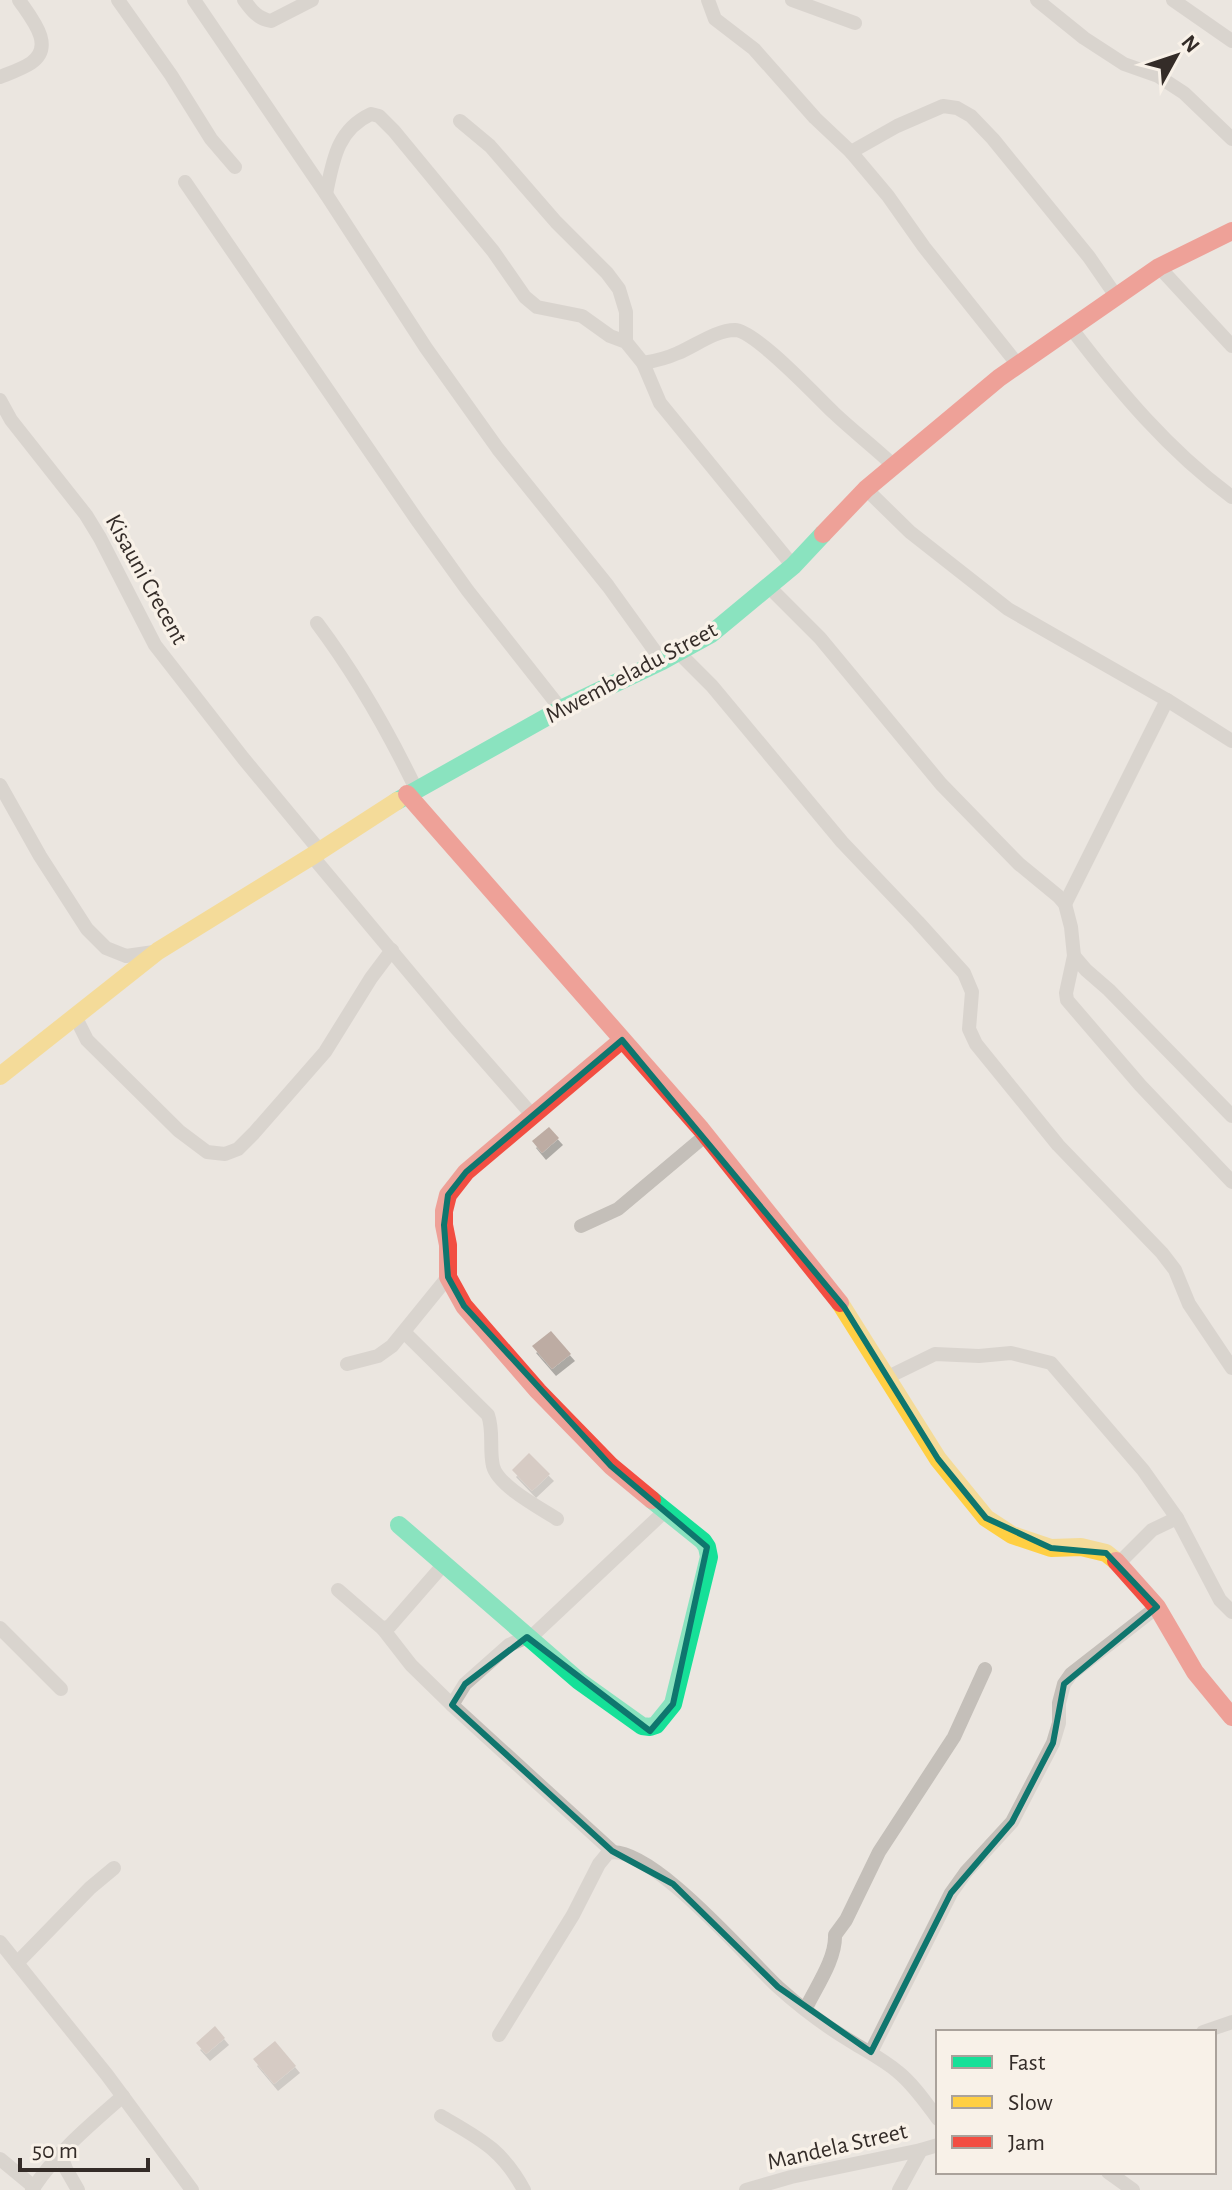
<svg xmlns="http://www.w3.org/2000/svg" width="1232" height="2190" font-family="'Alegreya Sans',sans-serif">
<defs>
<filter id="shadow"><feDropShadow dx="4" dy="7" stdDeviation="0" flood-color="#0004"/></filter>
</defs>
<rect width="100%" height="100%" fill="#ebe6e0"/>
<g fill="#bdaca3" filter="url(#shadow)">
<path d="M549 1127 559 1138 542 1153 532 1141Z"/>
<path d="M551 1331 571 1354 552 1369 532 1346Z"/>
<path d="M529 1453 550 1474 532 1491 512 1470Z"/>
<path d="M215 2026 225 2038 206 2054 196 2043Z"/>
<path d="M275 2041 296 2066 274 2084 253 2059Z"/>
</g>
<g fill="none" stroke-linecap="round" stroke-linejoin="round">
<g stroke="#c4bfb9" stroke-width="14">
<path d="M118 0 171 75 211 139 235 167"/>
<path d="M194 0 326 194 426 348 498 449 608 586 662 661"/>
<path d="M244 0C252 11 257 18 271 21L312 0"/>
<path d="M708 0 715 19 754 49 815 118 851 152 888 196 924 247 1018 365"/>
<path d="M792 0 855 23"/>
<path d="M1037 0 1084 38 1124 64 1158 76 1184 93 1232 139"/>
<path d="M1173 0 1232 41"/>
<path d="M0 77C10 73 22 69 31 63 56 46 31 18 19 0"/>
<path d="M460 121 490 146 556 222 607 273 619 289 626 312V342"/>
<path d="M851 152 897 126 943 106 957 108 971 116 993 139 1089 257 1116 296"/>
<path d="M185 182 417 520 468 591 561 709"/>
<path d="M326 194C333 160 337 130 371 114L379 116 394 131 493 251 525 297 537 307 582 316 610 336 626 342 643 363 660 403 793 566"/>
<path d="M1159 267 1232 346"/>
<path d="M1071 328C1118 390 1169 451 1232 497"/>
<path d="M643 363C655 361 667 358 678 353 695 346 716 330 735 330 756 331 816 396 834 413 853 431 874 447 894 466"/>
<path d="M0 400 11 420 86 515 100 538 155 645 243 758 320 851"/>
<path d="M866 489 910 532 1008 609 1167 700 1232 741"/>
<path d="M768 586 820 638 941 784 1019 864 1058 896 1065 904 1071 927 1074 956 1066 993 1067 1000 1140 1085 1232 1182"/>
<path d="M317 623C356 675 388 731 416 789"/>
<path d="M678 652 712 686 842 842 918 922 964 973 972 992 969 1029 976 1044 1058 1145 1162 1253 1175 1270 1189 1304 1232 1368"/>
<path d="M0 785 40 856 87 929 106 948 126 956 154 952"/>
<path d="M312 856 456 1028 533 1116"/>
<path d="M1065 904 1167 700"/>
<path d="M1074 956 1086 970 1109 990 1232 1116"/>
<path d="M75 1016 87 1040 179 1131 207 1152 225 1154 238 1149 254 1133 325 1052 371 978 392 950"/>
<path d="M581 1226 618 1209 706 1135"/>
<path d="M404 1332 488 1415C494 1432 489 1449 493 1466 498 1486 540 1508 557 1519"/>
<path d="M347 1364 378 1356 392 1346 448 1277"/>
<path d="M888 1377 935 1354 979 1356 1011 1353 1051 1363 1143 1470 1177 1518 1220 1600 1232 1612"/>
<path d="M1119 1563 1152 1530 1177 1518"/>
<path d="M338 1590 383 1629 390 1626 444 1564"/>
<path d="M0 1628 61 1689"/>
<path d="M383 1629 411 1665 452 1705 612 1851"/>
<path d="M529 1639 665 1511"/>
<path d="M452 1705 465 1684 509 1645 527 1637"/>
<path d="M0 1942 107 2075 192 2190"/>
<path d="M17 1963 90 1888 114 1868"/>
<path d="M806 2008C816 1987 836 1959 835 1935L846 1920 879 1852 954 1737 985 1669"/>
<path d="M1203 2032 1232 2022"/>
<path d="M499 2035 573 1915 599 1864 608 1853C648 1842 748 1959 778 1987 800 2007 827 2027 852 2042 868 2052 884 2060 898 2072 914 2085 926 2103 938 2119"/>
<path d="M871 2052 951 1893 966 1872 1012 1822 1053 1743 1059 1723V1703L1064 1684 1071 1674 1157 1607"/>
<path d="M441 2116C480 2139 502 2149 524 2190"/>
<path d="M60 2153 66 2169 78 2190"/>
<path d="M0 2159 34 2187"/>
<path d="M1108 2172 1133 2190"/>
<path d="M32 2190C56 2153 90 2125 123 2096"/>
<path d="M746 2190 791 2177 921 2150 938 2145"/>
<path d="M899 2190 921 2150"/>
</g>
<g stroke="#16e098" stroke-width="18">
<path d="M397 801 561 709 662 661 711 634 793 566 823 534"/>
<path d="M399 1525 579 1681 642 1726 650 1727 656 1725 673 1704 709 1557 707 1547 703 1541 652 1500"/>
</g>
<g stroke="#ffcf43" stroke-width="18">
<path d="M0 1076 158 951 312 856 397 801"/>
<path d="M840 1303 938 1459 986 1518 1012 1535 1051 1548 1081 1547 1106 1553 1116 1561"/>
</g>
<g stroke="#f24e42" stroke-width="18">
<path d="M823 534 866 489 999 378 1159 267 1232 231"/>
<path d="M407 794 701 1129 840 1303"/>
<path d="M622 1040 466 1172 448 1195 444 1211V1225L448 1245V1277L464 1306 538 1391 611 1466 652 1500"/>
<path d="M1116 1561 1157 1607 1195 1672 1232 1717"/>
</g>
</g>
<path d="M0 0H1232V2190H0ZM622 1040 844 1307 938 1459 986 1518 1051 1548 1106 1553 1157 1607 1064 1684 1053 1743 1012 1822 951 1893 871 2052 778 1987 673 1884 612 1851 452 1705 465 1684 527 1637 650 1731 673 1704 707 1547 611 1466 464 1306 448 1277 444 1225 448 1195 466 1172Z" fill="#ebe6e0" fill-opacity=".55" fill-rule="evenodd"/>
<path fill="none" stroke="#0f766e" stroke-width="6" stroke-linejoin="round" d="M622 1040 844 1307 938 1459 986 1518 1051 1548 1106 1553 1157 1607 1064 1684 1053 1743 1012 1822 951 1893 871 2052 778 1987 673 1884 612 1851 452 1705 465 1684 527 1637 650 1731 673 1704 707 1547 611 1466 464 1306 448 1277 444 1225 448 1195 466 1172Z"/>
<g text-anchor="middle" stroke-width="7" stroke-linejoin="round" paint-order="stroke">
<g font-size="24" fill="#342c28" stroke="#f8f1e8">
<text transform="translate(147 579) rotate(61)" y="8">Kisauni Crecent</text>
<text transform="translate(631 672) rotate(-28)" y="8">Mwembeladu Street</text>
<text transform="translate(837 2146) rotate(-13)" y="8">Mandela Street</text>
</g>
</g>
<rect x="936" y="2030" width="280" height="144" fill="#f8f1e8" stroke="#aaa29b" stroke-width="2"/>
<rect x="952" y="2056" width="40" height="12" fill="#16e098" stroke="#aaa29b" stroke-width="2"/>
<text x="1008" y="2070" font-size="24" fill="#342c28">Fast</text>
<rect x="952" y="2096" width="40" height="12" fill="#ffcf43" stroke="#aaa29b" stroke-width="2"/>
<text x="1008" y="2110" font-size="24" fill="#342c28">Slow</text>
<rect x="952" y="2136" width="40" height="12" fill="#f24e42" stroke="#aaa29b" stroke-width="2"/>
<text x="1008" y="2150" font-size="24" fill="#342c28">Jam</text>
<g transform="translate(1176 56) rotate(50)" stroke="#f8f1e8" stroke-width="6" paint-order="stroke">
<path d="M0-6L14 30L0 20L-14 30Z" fill="#342c28"/>
<text y="-12" font-size="22" font-weight="bold" text-anchor="middle" fill="#342c28">N</text>
</g>
<path d="M20 2158v12h128v-12" fill="none" stroke="#342c28" stroke-width="4"/>
<text x="32" y="2158" font-size="24" fill="#342c28" stroke="#f8f1e8" stroke-width="6" paint-order="stroke">50 m</text>
</svg>
